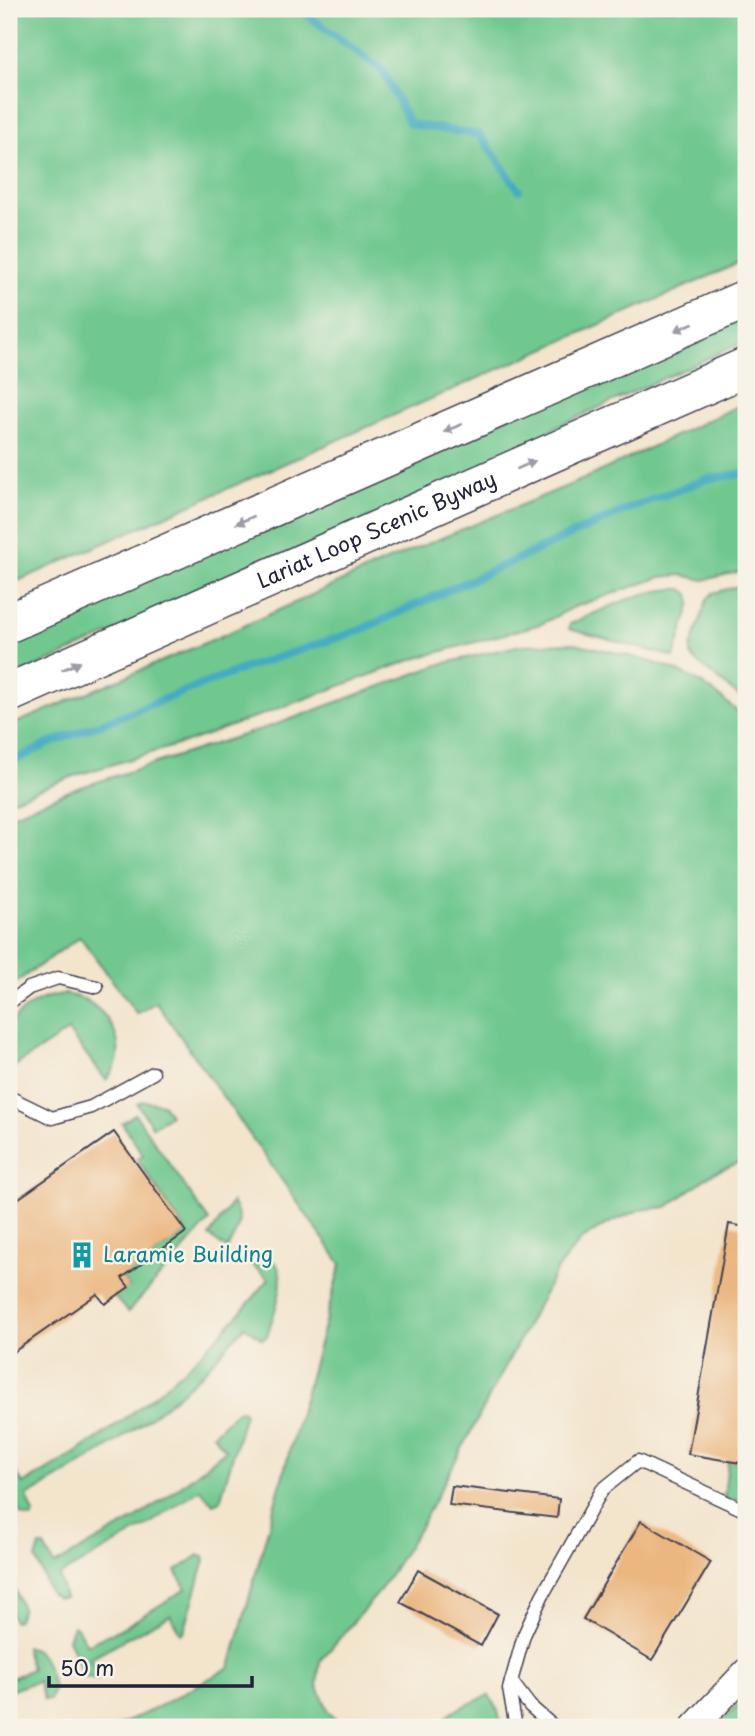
<svg xmlns="http://www.w3.org/2000/svg" width="755" height="1736" font-family="'Playpen Sans',sans-serif">
<rect width="100%" height="100%" fill="#f7f3e8"/>
<filter id="ink" filterUnits="userSpaceOnUse"><feTurbulence type="fractalNoise" baseFrequency=".0143" numOctaves="2"/><feDisplacementMap in="SourceGraphic" scale="14" xChannelSelector="R" yChannelSelector="G"/><feConvolveMatrix kernelMatrix="1 2 1 2 8 2 1 2 1" color-interpolation-filters="sRGB"/></filter>
<filter id="wash" filterUnits="userSpaceOnUse"><feTurbulence type="fractalNoise" baseFrequency=".00686" numOctaves="4" result="noise"/><feDisplacementMap in="SourceGraphic" scale="28" xChannelSelector="R" yChannelSelector="G"/><feGaussianBlur stdDeviation="1.57" result="paint"/><feColorMatrix in="noise" values="0 0 0 0 0 0 0 0 0 0 0 0 0 0 0 0 0 1.4 0 .05"/><feComposite in="paint" operator="in"/></filter>
<g filter="url(#wash)">
<rect width="100%" height="100%" fill="#f3e4cc"/>
<g fill="#6fc88f" stroke="#487565" stroke-width="2">
<path d="M9 9H746V260L9 585Z"/>
<path d="M746 311V341L556 427 511 455 9 679V639Z"/>
<path d="M746 402V570L704 580 681 575 661 577 574 607 541 624 414 659 190 741 74 776 9 801V726L226 634 393 558 584 479Z"/>
<path d="M746 584V702L696 661 691 655V648L707 599 713 593Z"/>
<path d="M682 589 689 594 691 603 674 657 569 629 570 624C605 609 643 588 682 589Z"/>
<path d="M573 643C614 652 674 663 708 688 722 697 734 709 746 719V1160L713 1173 667 1207 639 1210 607 1224 581 1240 557 1269 422 1524 379 1592 320 1661 317 1685 329 1712 342 1727H116L156 1708 230 1667 341 1264 156 1002 137 1014 80 937 9 987V816L72 790 283 722 441 664 521 645Z"/>
<path d="M63 994C72 996 81 996 89 1002 116 1020 130 1054 106 1080L68 1031 9 1070V1024C24 1007 40 997 63 994Z"/>
<path d="M143 1101 163 1104 170 1115 153 1127 137 1104Z"/>
<path d="M135 1114 209 1221 128 1312 114 1297 129 1287 122 1278 186 1232 137 1159 143 1155 122 1123Z"/>
<path d="M232 1202C245 1222 237 1230 227 1249L209 1236Z"/>
<path d="M263 1256C297 1265 273 1313 267 1336L262 1339 245 1326C230 1342 216 1359 201 1374 150 1424 88 1461 27 1496L34 1514 31 1518 21 1515 9 1490V1466L11 1464 23 1484C119 1432 200 1364 269 1279L252 1265 258 1258Z"/>
<path d="M242 1410 245 1413 220 1501 213 1504 200 1489 145 1527 59 1576 65 1598H57L50 1593 36 1559 40 1546H44L54 1565 135 1519 172 1493 226 1450 213 1434 237 1411Z"/>
<path d="M728 1461 745 1464 746 1461V1503L724 1498Z"/>
<path d="M199 1555 204 1556 205 1560 184 1631 180 1633 170 1615 90 1658 100 1676 97 1680 84 1676 68 1639 73 1626 77 1627 87 1645 124 1627 186 1589 176 1571Z"/>
<path d="M9 1573 22 1609 18 1620 14 1621 9 1610Z"/>
<path d="M26 1647C44 1647 49 1674 54 1688L50 1700H44L38 1681 9 1691V1679L32 1669 25 1650Z"/>
<path d="M489 1695 498 1711 502 1727H437L453 1711Z"/>
<path d="M746 1697V1727H716Z"/>
</g>
<g fill="none" stroke-linecap="round" stroke-linejoin="round">
<g stroke="#42acc1" stroke-width="8">
<path d="M299 9 382 70 410 124 480 135 519 190"/>
<path d="M9 763 48 744 245 668 358 631 630 508 707 479 746 473"/>
</g>
</g>
<g id="blocks">
<g fill="#ebb67f">
<path d="M114 1132 186 1232 122 1278 129 1287 105 1304 97 1294 9 1355V1205Z"/>
<path d="M729 1224 746 1227V1464L688 1454Z"/>
<path d="M452 1486 559 1499 557 1518 449 1505Z"/>
<path d="M641 1521 711 1562 652 1660 583 1619Z"/>
<path d="M418 1570 498 1614 481 1646 400 1602Z"/>
</g>
</g>
</g>
<g filter="url(#ink)">
<use href="#blocks" fill-opacity="0" stroke="#413f51" stroke-width="2"/>
<g fill="none" stroke-linecap="round" stroke-linejoin="round">
<g stroke="#413f51" stroke-width="15">
<g id="lane">
<path d="M9 1003 29 988 58 978 97 987"/>
<path d="M9 1097 52 1118 91 1107 153 1073"/>
<path d="M511 1681 530 1706 554 1727"/>
<path d="M516 1727 509 1689 524 1635 542 1596 602 1490 638 1461 746 1511"/>
</g>
</g>
<g stroke="#413f51" stroke-width="29">
<path id="street" d="M694 1727 746 1672"/>
</g>
<g stroke="#413f51" stroke-width="41">
<g id="highway">
<path d="M9 623 746 299"/>
<path id="s1" d="M9 693 746 367"/>
</g>
</g>
<use href="#lane" stroke="#fff" stroke-width="12"/>
<use href="#street" stroke="#fff" stroke-width="26"/>
<use href="#highway" stroke="#fff" stroke-width="38"/>
</g>
<defs><path id="oneway-solid" d="M-6-.8H1V-3.2L6.5 0L1 3.2V.8H-6Z" transform="scale(1.75)"/></defs>
<g fill="#9c9ca7">
<use href="#oneway-solid" transform="translate(684 327) rotate(156)"/>
<use href="#oneway-solid" transform="translate(453 428) rotate(156)"/>
<use href="#oneway-solid" transform="translate(526 465) rotate(-24)"/>
<use href="#oneway-solid" transform="translate(245 520) rotate(156)"/>
<use href="#oneway-solid" transform="translate(71 666) rotate(-24)"/>
</g>
</g>
<defs>
<g id="building-bare" transform="scale(2.1)"><path d="M-4-6H4V6H1V3H-1V6H-4ZM-2.5-4.3h1.7v1.8h-1.7ZM.8-4.3h1.7v1.8H.8ZM-2.5-1h1.7V.8h-1.7ZM.8-1h1.7V.8H.8Z" fill="#0f9aa8" stroke="#f7f3e8" stroke-width="2.5" paint-order="stroke"/></g>
</defs>
<g fill-rule="evenodd">
<use href="#building-bare" x="82" y="1255"/>
</g>
<g text-anchor="middle" stroke-width="5" stroke-linejoin="round" paint-order="stroke">
<g font-size="21" fill="#22223b" stroke="#f7f3e8">
<text dy="7" stroke="none"><textPath href="#s1" startOffset="402">Lariat Loop Scenic Byway</textPath></text>
</g>
<g font-size="21" fill="#0d838f" stroke="#f7f3e8" text-anchor="start">
<text x="103" y="1262">Laramie Building</text>
</g>
</g>
<rect width="755" height="1736" fill="none" stroke="#f7f3e8" stroke-width="35"/>
<path d="M49 1676v10h203v-10" fill="none" stroke="#22223b" stroke-width="3.5"/>
<text x="60" y="1676" font-size="21" fill="#22223b" stroke="#f7f3e8" stroke-width="5" paint-order="stroke">50 m</text>
</svg>
